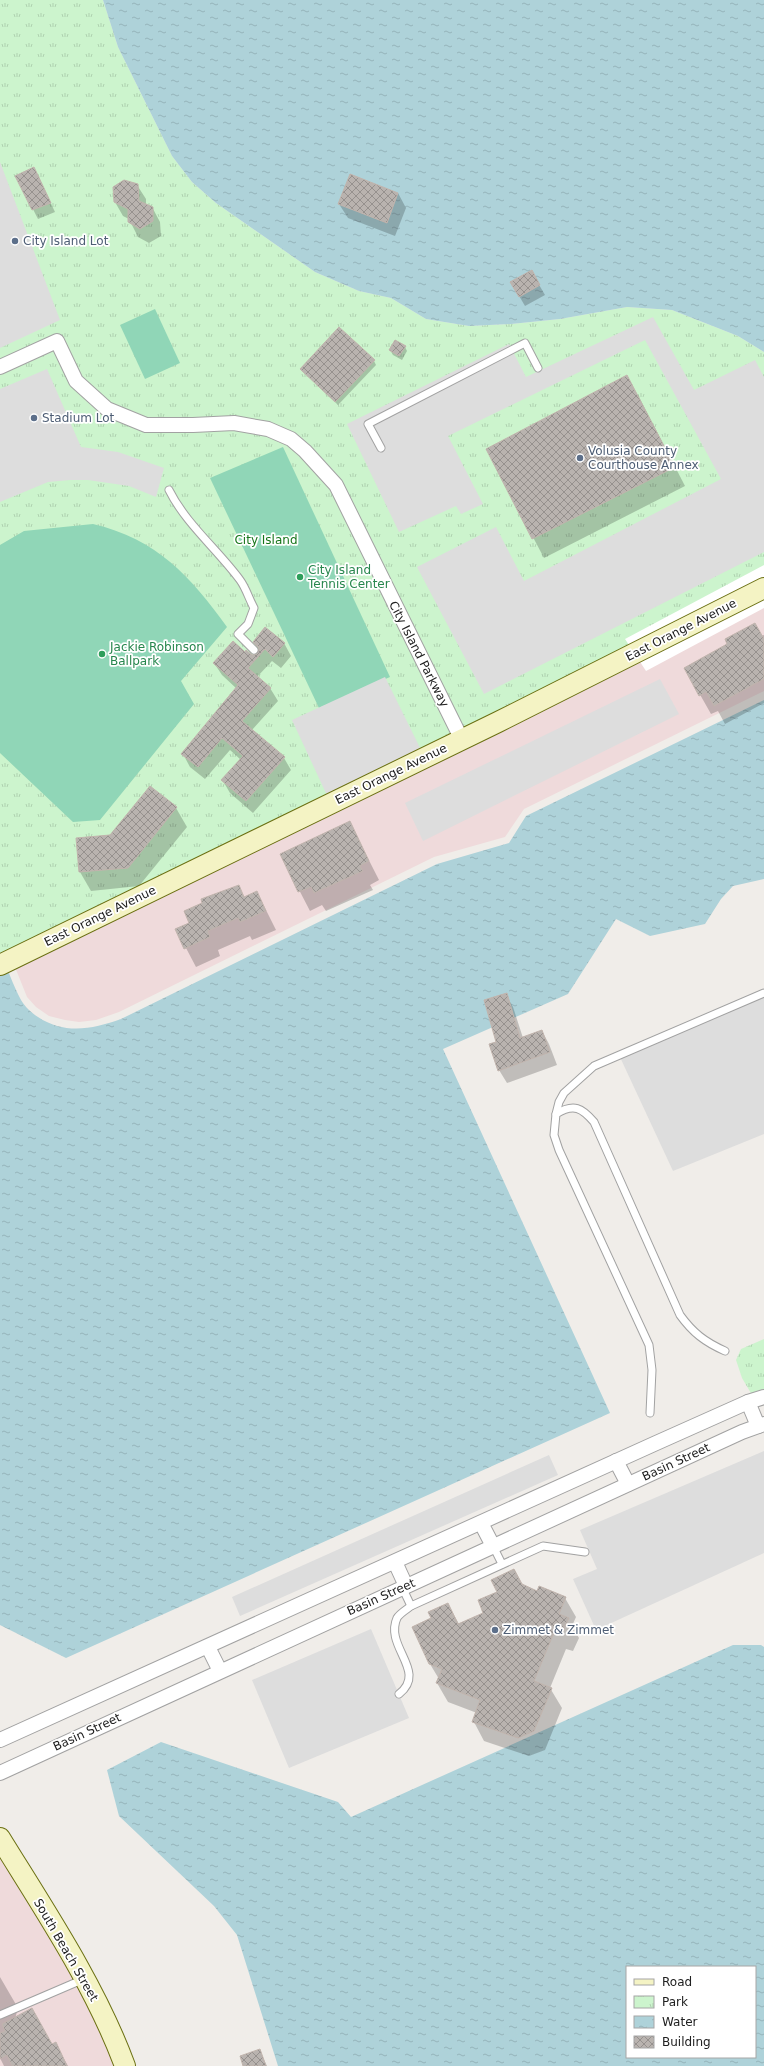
<svg xmlns="http://www.w3.org/2000/svg" width="764" height="2066" font-family="'DejaVu Sans',sans-serif">
<defs>
<pattern id="park-tufts" width="24" height="20" patternUnits="userSpaceOnUse"><rect width="24" height="20" fill="#ccf4cd"/><path d="M3 7l-1-3M5 7V3M7 7l1-3M15 17l-1-3M17 17v-4M19 17l1-3" fill="none" stroke="#afd1b0"/></pattern>
<pattern id="water-ripples" width="26" height="14" patternUnits="userSpaceOnUse"><rect width="26" height="14" fill="#aed2d9"/><path d="M2 4q2-2 4 0t4 0M15 11q2-2 4 0t4 0" fill="none" stroke="#95b4ba"/></pattern>
<pattern id="building-cross-hatch" width="8" height="8" patternUnits="userSpaceOnUse"><rect width="8" height="8" fill="#b9b3af"/><path d="M0 0l8 8M0 8l8-8" fill="none" stroke="#96918e"/></pattern>
</defs>
<rect width="100%" height="100%" fill="#f0ede9"/>
<g fill="#efdadb">
<path d="M764 598V691L524 809 505 837 434 857 119 1012 96 1020 79 1022 65 1020 49 1016 36 1007 27 997 15 967Z"/>
<path d="M0 1853 51 1938 94 2015 117 2066H0Z"/>
</g>
<g fill="url(#park-tufts)">
<path d="M0 0H103L118 47 172 156 192 182 216 203 315 272 359 291 391 298 426 319 469 326 511 324 560 319 627 307 672 310 738 336 764 352V583L5 962 0 952Z"/>
<path d="M764 1339V1397L755 1400 742 1378 736 1360 741 1349Z"/>
</g>
<g fill="#90d6b7">
<path d="M155 309 180 363 145 379 120 325Z"/>
<path d="M283 447 390 677 319 708 210 478Z"/>
<path d="M93 524C157 539 190 576 227 627L181 681 194 704 100 820 73 822 0 753V545L24 531Z"/>
</g>
<g fill="#ddd">
<path d="M0 162 60 320 0 348Z"/>
<path d="M653 317 694 390 755 360 764 377V552L484 694 417 567 496 527 524 581 721 479 645 340 448 436 483 504 461 514 456 506 399 532 347 424 509 344 526 377Z"/>
<path d="M47 369 81 447 118 452 164 468 156 497 129 486 88 480H70L48 482 0 502V389Z"/>
<path d="M385 677 425 758 331 804 292 720Z"/>
<path d="M660 679 679 714 423 841 405 803Z"/>
<path d="M764 993V1134L673 1171 619 1055Z"/>
<path d="M764 1451V1553L596 1630 573 1579 597 1569 580 1530Z"/>
<path d="M549 1455 558 1475 240 1616 232 1597Z"/>
<path d="M371 1629 409 1718 289 1768 252 1680Z"/>
</g>
<g fill="url(#water-ripples)" fill-rule="evenodd">
<path d="M103 0H764V352L738 336 672 310 627 307 560 319 511 324 469 326 426 319 391 298 359 291 315 272 216 203 192 182 172 156 118 47Z"/>
<path d="M764 700V879L733 886 721 899 705 924 650 936 616 919 568 994 443 1049 610 1413 66 1658 0 1625V952C7 967 13 985 21 1000 25 1007 32 1013 38 1017 65 1035 93 1029 121 1019L437 864 509 843 526 816Z"/>
<path d="M733 1645H761L764 1647V2066H278L237 1935 214 1906 119 1816 107 1770 161 1742 338 1802 351 1817ZM627 1967H755V2057H627Z"/>
</g>
<path fill="#fff" d="M764 565V608L646 671 625 639Z"/>
<g fill="#0003">
<path d="M16 176 39 178 55 212 38 219Z"/>
<path d="M137 185 146 199V205L152 207 160 222 161 236 149 243 138 237 129 219 123 216 115 202Z"/>
<path d="M398 193 406 208 395 236 348 218 339 204Z"/>
<path d="M531 271 545 295 525 306 511 282Z"/>
<path d="M405 347 407 351 402 360 393 355 390 350Z"/>
<path d="M374 361 376 365 338 405 301 369Z"/>
<path d="M638 395 685 486 544 558 487 450Z"/>
<path d="M764 635V703L725 724 718 711 711 714 685 668 729 645Z"/>
<path d="M254 642 284 643 291 656 281 668 272 661 257 677 270 688 278 701 252 730 284 758 291 770 253 813 230 793 223 781 241 760 230 750 205 779 190 767 183 754 237 689 222 675 214 663 245 653 252 656 258 655 259 651Z"/>
<path d="M150 787 176 808 187 827 139 886 91 891 80 872Z"/>
<path d="M350 823 379 880 370 885 373 890 326 911 322 905 310 911 281 855Z"/>
<path d="M238 886 245 898 257 892 276 930 252 940 250 936 218 950 220 956 196 967 176 929 190 923Z"/>
<path d="M506 995 513 1007 523 1038 542 1031 549 1044 557 1065 507 1083 499 1070 498 1042Z"/>
<path d="M522 1586 538 1592 565 1598 576 1617 572 1626 579 1638 573 1651 566 1649 550 1688 562 1708 545 1750 529 1756 484 1741 474 1722 477 1713 448 1702 437 1683 439 1679 430 1664 432 1619 448 1604 459 1624 485 1613Z"/>
<path d="M0 1977 18 2008 15 2019 53 2049 56 2044 68 2066H4L0 2058Z"/>
<path d="M260 2051 267 2066H244Z"/>
</g>
<g fill="url(#building-cross-hatch)" stroke="#c1b4ad">
<path d="M34 167 51 203 32 210 15 176Z"/>
<path d="M350 174 398 193 387 223 338 204Z"/>
<path d="M124 180 138 184 139 201 153 207V221L140 229 128 222V209L114 202 113 187Z"/>
<path d="M532 270 540 285 519 297 510 282Z"/>
<path d="M339 327 375 360 335 402 300 369Z"/>
<path d="M395 340 406 346 399 356 389 350Z"/>
<path d="M627 375 675 467 532 539 486 449Z"/>
<path d="M755 623 764 639V679L714 706 706 692 699 696 684 668 727 644 725 639Z"/>
<path d="M265 627 285 643 273 657 265 649 248 668 271 688 242 721 285 757 246 801 221 780 243 756 222 738 198 767 181 754 238 685 213 663 233 641 245 652 246 650 252 655 257 654 259 648 253 642Z"/>
<path d="M150 786 177 807 128 868 79 872 76 838 110 835Z"/>
<path d="M350 821 369 861 360 866 363 871 314 893 311 887 298 892 280 854Z"/>
<path d="M239 885 244 897 257 891 266 911 240 922 238 918 208 931 210 937 184 949 175 929 189 923 184 911 202 903 201 899Z"/>
<path d="M507 993 520 1038 542 1030 550 1052 498 1071 489 1044 496 1042 484 1000Z"/>
<path d="M514 1569 522 1584 537 1591 539 1586 566 1597 559 1614 569 1618 562 1633 555 1630 534 1681 552 1688 534 1731 518 1738 472 1722 480 1700 436 1683 442 1669 429 1664 412 1627 431 1618 428 1612 448 1603 458 1624 483 1613 478 1600 497 1592 491 1580Z"/>
<path d="M32 2008 52 2044 56 2042 67 2066H12L7 2055 0 2059V2033L5 2031 2 2024Z"/>
<path d="M260 2049 266 2066H243L240 2056Z"/>
</g>
<g fill="none" stroke-linecap="round" stroke-linejoin="round">
<g stroke="#a2a2a2" stroke-width="9">
<g id="lane">
<path d="M381 448 368 424 525 343 538 368"/>
<path d="M169 490C186 524 218 550 240 580 246 588 249 599 254 608L248 624 238 634 254 650"/>
<path d="M556 1114 559 1102 564 1093 594 1066 764 993"/>
<path d="M650 1413 652 1370 649 1345 559 1150 554 1135 556 1114C574 1103 582 1108 594 1122L680 1315C693 1333 705 1342 725 1351"/>
<path d="M493 1546 502 1564"/>
<path d="M402 1587 411 1606 543 1546 585 1552"/>
<path d="M399 1694C428 1671 384 1647 397 1618 399 1614 407 1609 411 1606"/>
<path d="M0 2015 84 1979"/>
</g>
</g>
<g stroke="#a2a2a2" stroke-width="16">
<g id="street">
<path d="M0 367 57 341 76 381 107 409 146 425H193L234 423 268 429 291 439 305 451 336 485 462 740"/>
<path d="M748 1402 758 1426"/>
<path d="M616 1461 628 1484"/>
<path d="M481 1523 493 1546"/>
<path d="M395 1562 406 1586"/>
<path d="M208 1647 220 1671"/>
<path d="M0 1740 654 1444 748 1402 764 1397"/>
<path d="M0 1773 742 1432 764 1424"/>
</g>
</g>
<g stroke="#6a6f11" stroke-width="22">
<g id="secondary">
<path d="M0 965 498 722 764 588"/>
<path d="M0 1838C45 1911 95 1985 125 2066"/>
</g>
</g>
<use href="#lane" stroke="#fff" stroke-width="7"/>
<use href="#street" stroke="#fff" stroke-width="14"/>
<use href="#secondary" stroke="#f4f3c4" stroke-width="20"/>
</g>
<g fill="#5c6f8a" stroke="#fff" stroke-width="1.5">
<circle cx="15" cy="241" r="4"/>
<circle cx="34" cy="418" r="4"/>
<circle cx="580" cy="458" r="4"/>
<circle cx="495" cy="1630" r="4"/>
</g>
<g fill="#2e9e5b" stroke="#fff" stroke-width="1.5">
<circle cx="300" cy="577" r="4"/>
<circle cx="102" cy="654" r="4"/>
</g>
<g text-anchor="middle" stroke-width="3.5" stroke-linejoin="round" paint-order="stroke">
<g font-size="12" fill="#4e5e75" stroke="#fff" text-anchor="start">
<text x="23" y="245">City Island Lot</text>
<text x="42" y="422">Stadium Lot</text>
<text x="588" y="455">Volusia County<tspan x="588" dy="14">Courthouse Annex</tspan></text>
<text x="503" y="1634">Zimmet &amp; Zimmet</text>
</g>
<g font-size="12" fill="#18761b" stroke="#fff">
<text x="266" y="544">City Island</text>
</g>
<g font-size="12" fill="#27864d" stroke="#fff" text-anchor="start">
<text x="308" y="574">City Island<tspan x="308" dy="14">Tennis Center</tspan></text>
<text x="110" y="651">Jackie Robinson<tspan x="110" dy="14">Ballpark</tspan></text>
</g>
<g font-size="12" fill="#212121" stroke="#fff">
<text transform="translate(681 630) rotate(-27)" y="4">East Orange Avenue</text>
<text transform="translate(419 654) rotate(63)" y="4">City Island Parkway</text>
<text transform="translate(391 774) rotate(-26)" y="4">East Orange Avenue</text>
<text transform="translate(100 916) rotate(-26)" y="4">East Orange Avenue</text>
<text transform="translate(676 1462) rotate(-25)" y="4">Basin Street</text>
<text transform="translate(381 1597) rotate(-24)" y="4">Basin Street</text>
<text transform="translate(87 1732) rotate(-25)" y="4">Basin Street</text>
<text transform="translate(66 1950) rotate(60)" y="4">South Beach Street</text>
</g>
</g>
<rect x="626" y="1966" width="130" height="92" fill="#ffffff" stroke="#a6a6a6"/>
<rect x="634" y="1979" width="20" height="6" fill="#f4f3c4" stroke="#a6a6a6"/>
<text x="662" y="1986" font-size="12" fill="#212121">Road</text>
<rect x="634" y="1996" width="20" height="12" fill="url(#park-tufts)" stroke="#a6a6a6"/>
<text x="662" y="2006" font-size="12" fill="#212121">Park</text>
<rect x="634" y="2016" width="20" height="12" fill="url(#water-ripples)" stroke="#a6a6a6"/>
<text x="662" y="2026" font-size="12" fill="#212121">Water</text>
<rect x="634" y="2036" width="20" height="12" fill="url(#building-cross-hatch)" stroke="#a6a6a6"/>
<text x="662" y="2046" font-size="12" fill="#212121">Building</text>
</svg>
